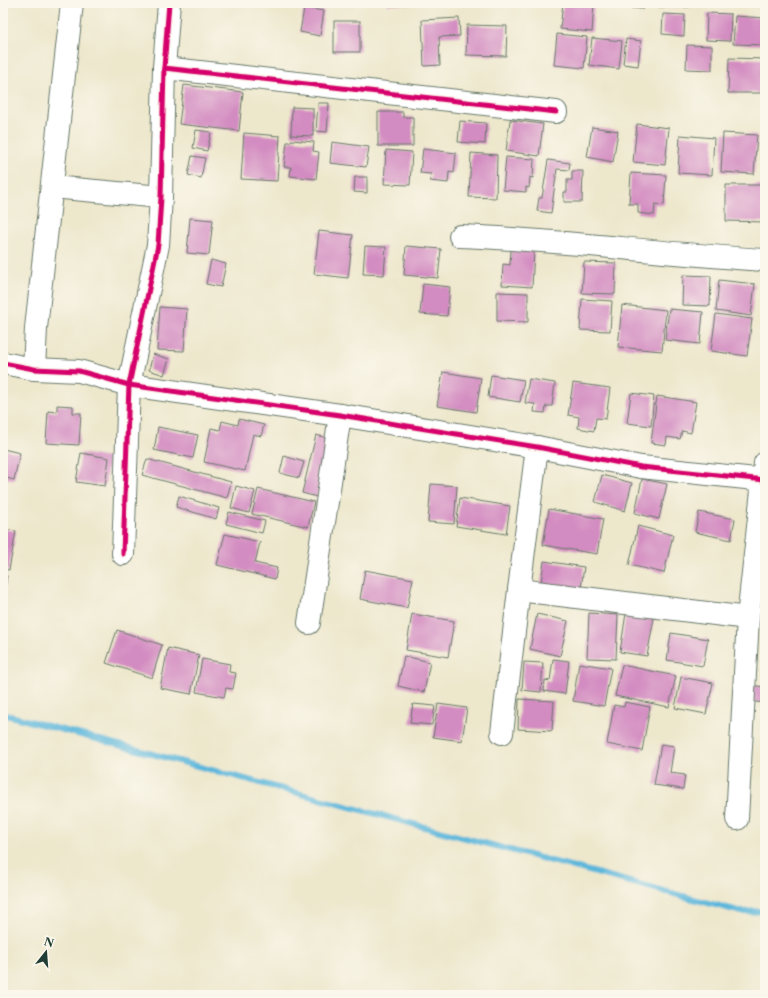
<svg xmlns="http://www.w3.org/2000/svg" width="768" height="998" font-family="'Libre Caslon Text',serif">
<rect width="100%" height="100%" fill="#fbf7ec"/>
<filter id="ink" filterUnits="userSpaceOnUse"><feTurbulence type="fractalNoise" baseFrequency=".025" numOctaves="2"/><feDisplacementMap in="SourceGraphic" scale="8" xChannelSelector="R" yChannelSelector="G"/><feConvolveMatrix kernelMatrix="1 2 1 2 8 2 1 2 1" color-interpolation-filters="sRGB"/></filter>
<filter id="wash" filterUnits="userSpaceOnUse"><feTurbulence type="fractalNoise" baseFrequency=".012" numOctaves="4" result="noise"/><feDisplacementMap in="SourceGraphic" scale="16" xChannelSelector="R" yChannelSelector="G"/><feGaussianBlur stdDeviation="0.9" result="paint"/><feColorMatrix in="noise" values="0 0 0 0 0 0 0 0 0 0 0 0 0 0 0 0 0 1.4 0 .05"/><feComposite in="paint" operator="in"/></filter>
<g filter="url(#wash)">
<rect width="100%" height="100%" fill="#ede7cc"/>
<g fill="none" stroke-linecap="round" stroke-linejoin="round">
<path stroke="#5db7db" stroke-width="6" d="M3 714 742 912 765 911"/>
</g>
<g id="blocks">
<g fill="#d38cc1">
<path d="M321 3H337L336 5 321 4Z"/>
<path d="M388 3H427V4L388 5Z"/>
<path d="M563 3H594L592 32 560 29Z"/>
<path d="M615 3H643V9L615 7Z"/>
<rect x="659" y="3" width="30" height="4"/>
<path d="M304 8 324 11 320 36 300 32Z"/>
<path d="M707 13 731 14 730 41 706 40Z"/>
<path d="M663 14 685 15 684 36 662 34Z"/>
<path d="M735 16 765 18V45L733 44Z"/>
<path d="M459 18 460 36 439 37 440 65 424 66 422 20Z"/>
<rect x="334" y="21" width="26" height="31"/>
<path d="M467 25 507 26 506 56 466 55Z"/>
<path d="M557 34 587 37 584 68 554 65Z"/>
<path d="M592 38 622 41 619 69 589 65Z"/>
<path d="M626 39 641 41 638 66 623 64Z"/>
<path d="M687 45 712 46V70L686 69Z"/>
<path d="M729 58 765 59V93H728Z"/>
<path d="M184 85 243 92 239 131 179 124Z"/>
<path d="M318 103H329L327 132 316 131Z"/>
<path d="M292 107 313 108V136L291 135Z"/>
<path d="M378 112H403V117H413V146H378Z"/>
<path d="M510 120 543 124 539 156 506 151Z"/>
<path d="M460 121 486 123 485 144 458 142Z"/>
<path d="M637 124 669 128 665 165 633 162Z"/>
<path d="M592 127 618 131 613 162 587 157Z"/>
<path d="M196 130 211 132 207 151 193 148Z"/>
<path d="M244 133 280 136 277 181 241 179Z"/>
<path d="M723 133 757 135 754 174 721 172Z"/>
<path d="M680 135 714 138 712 175 678 173Z"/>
<path d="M291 140 314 142 313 151 319 152 316 179 290 176 291 167H284L287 142H291Z"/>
<path d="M332 142 369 147 366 167 330 163Z"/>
<path d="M423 149 456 153 454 173 449 172 448 183 430 181 431 174 420 173Z"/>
<path d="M386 150 412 152 410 185 384 184Z"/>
<path d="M471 153 497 155 496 198 469 197Z"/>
<path d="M192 156 205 158 201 178 188 175Z"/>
<path d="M506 157 534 159 533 178 530 177 529 188 526 187V192L503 190Z"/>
<path d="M548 160 570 163 569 170 557 169 551 213 537 211 539 198H542Z"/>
<path d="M572 171H583L582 202H564V192H567V180H572Z"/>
<path d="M631 173 666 175 664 205 655 204 654 215 638 213V204H629Z"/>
<path d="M355 177H367V193L354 192Z"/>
<path d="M726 185H765V222L726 221Z"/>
<path d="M190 218 213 220 209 255 187 253Z"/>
<path d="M319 231 353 235 348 278 314 274Z"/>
<path d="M365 246 386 247 384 275 363 274Z"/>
<path d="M406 246 441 249 438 278 404 275Z"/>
<path d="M511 250 534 251 532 287 502 285 503 264 510 265Z"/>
<path d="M211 260 226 264 221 287 206 284Z"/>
<path d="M584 262 616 263 615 294 582 293Z"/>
<path d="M683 275 711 276 710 306 682 305Z"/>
<path d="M719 280 755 284 751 316 716 311Z"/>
<path d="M423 284 450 287 447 316 420 314Z"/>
<path d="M497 292 528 293V322L497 321Z"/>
<path d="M582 299 612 301 610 331 580 330Z"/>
<path d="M622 305 666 310 662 351 618 347Z"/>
<path d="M160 307 187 309 184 351 157 350Z"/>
<path d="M669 309 703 312 700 344 665 340Z"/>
<path d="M716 314 752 319 747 356 711 351Z"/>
<path d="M153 354 169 359 164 375 149 370Z"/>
<path d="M443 372 481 378 476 412 437 406Z"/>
<path d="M491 375 524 380 520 402 488 397Z"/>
<path d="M529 379 555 383 552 406H546L545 413 534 412 535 404 525 403Z"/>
<path d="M573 383 610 388 606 419 596 418 594 431 578 428 579 417 568 415Z"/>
<path d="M631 393 654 396 651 426 627 423Z"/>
<path d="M657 396 696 402 691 433 682 431 680 439 667 437 666 445 651 443Z"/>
<path d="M57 405 73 406V413H81L79 445 46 443 48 411 57 412Z"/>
<path d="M239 419 264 425 261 436 253 434 245 471 204 462 211 428 220 430 222 421 238 425Z"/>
<path d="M158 427 198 435 193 458 154 450Z"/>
<path d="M316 435 331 439 317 497 302 493Z"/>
<path d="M3 449 20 453 14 480 3 477Z"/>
<path d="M81 453 109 458 105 486 76 482Z"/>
<path d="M284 456 304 462 299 478 280 473Z"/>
<path d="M147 459 231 482 227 498 142 475Z"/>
<path d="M602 475 632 483 625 511 595 502Z"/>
<path d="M642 479 667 484 659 519 635 513Z"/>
<path d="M431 484 457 486 454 524 428 522Z"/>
<path d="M236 486 255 491 249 513 231 508Z"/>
<path d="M258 489 314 502 308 527 252 514Z"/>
<path d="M179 496 219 508 216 519 176 507Z"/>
<path d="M460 498 510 506 506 534 456 526Z"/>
<path d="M549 509 603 519 597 554 543 545Z"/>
<path d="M229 512 265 521 262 533 226 524Z"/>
<path d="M699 512 735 519 731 540 695 532Z"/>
<path d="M638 526 673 535 664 573 629 565Z"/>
<path d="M3 529 16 531 9 570 3 569Z"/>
<path d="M225 534 260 542 255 563 277 568 275 579 217 565Z"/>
<path d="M544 561 584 567 580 595 540 590Z"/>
<path d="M365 570 413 579 407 608 360 599Z"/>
<path d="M3 575 7 576 4 593H3Z"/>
<path d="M589 613 618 615 616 659 587 658Z"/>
<path d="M626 613 654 618 647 656 620 652Z"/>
<path d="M412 614 454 621 448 657 406 650Z"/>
<path d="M537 614 568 621 560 656 530 649Z"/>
<path d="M117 630 162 645 152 678 106 663Z"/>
<path d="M671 633 708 639 703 666 667 660Z"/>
<path d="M168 648 199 655 191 694 160 688Z"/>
<path d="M764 648H765V659H763Z"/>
<path d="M404 656 430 662 424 692 398 686Z"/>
<path d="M202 659 230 664 229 672 236 673 233 689 226 688 224 697 196 692Z"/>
<path d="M553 659 569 661 565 694 544 691 545 680 550 681Z"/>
<path d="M524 662 543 663 541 692 522 690Z"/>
<path d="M579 663 611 668 604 706 573 701Z"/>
<path d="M622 665 676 676 669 707 615 696Z"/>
<path d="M681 677 713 683 706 714 675 708Z"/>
<path d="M750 685 765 687V703L748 701Z"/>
<path d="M519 699 554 701 552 731 518 729Z"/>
<path d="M625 702 650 707 642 751 607 744 614 705 624 707Z"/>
<path d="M413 704 435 706 432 725 410 723Z"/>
<path d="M438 704 467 708 462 741 433 737Z"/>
<path d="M661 744 674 746 670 773 685 775 683 789 654 785Z"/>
</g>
</g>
</g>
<g filter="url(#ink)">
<use href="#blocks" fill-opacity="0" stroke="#677869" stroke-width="1"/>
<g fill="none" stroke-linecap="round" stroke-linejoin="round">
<g stroke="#677869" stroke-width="24">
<g id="street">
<path d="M164 68 556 112"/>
<path d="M52 187 161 197"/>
<path d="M460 236C562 240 663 254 765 260"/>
<path d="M3 363 34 369 79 371 129 385 340 415 537 447 641 467 765 480"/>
<path d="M34 369 36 328 72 3"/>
<path d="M123 554 129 385 158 245 161 197 164 68 169 3"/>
<path d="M519 590 748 618"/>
<path d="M309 623 340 415"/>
<path d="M502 733 519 590 537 447"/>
<path d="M737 819 748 618 765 463"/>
</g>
</g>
<use href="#street" stroke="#fff" stroke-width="22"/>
<g stroke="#fbf7ec" stroke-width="8">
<g id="cycleway">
<path d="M164 68 556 112"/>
<path d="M3 363 34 369 79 371 129 385 340 415 537 447 641 467 765 480"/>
<path d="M123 554 129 385 158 245 161 197 164 68 169 3"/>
</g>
</g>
<use href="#cycleway" stroke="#d6006c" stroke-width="5"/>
</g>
</g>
<rect width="768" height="998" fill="none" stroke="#fbf7ec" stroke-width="16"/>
<g transform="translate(46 952) rotate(17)" stroke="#fbf7ec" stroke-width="3" paint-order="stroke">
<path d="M0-3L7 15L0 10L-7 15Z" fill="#1f3d34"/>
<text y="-6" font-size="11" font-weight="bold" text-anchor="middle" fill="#1f3d34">N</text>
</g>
</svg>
